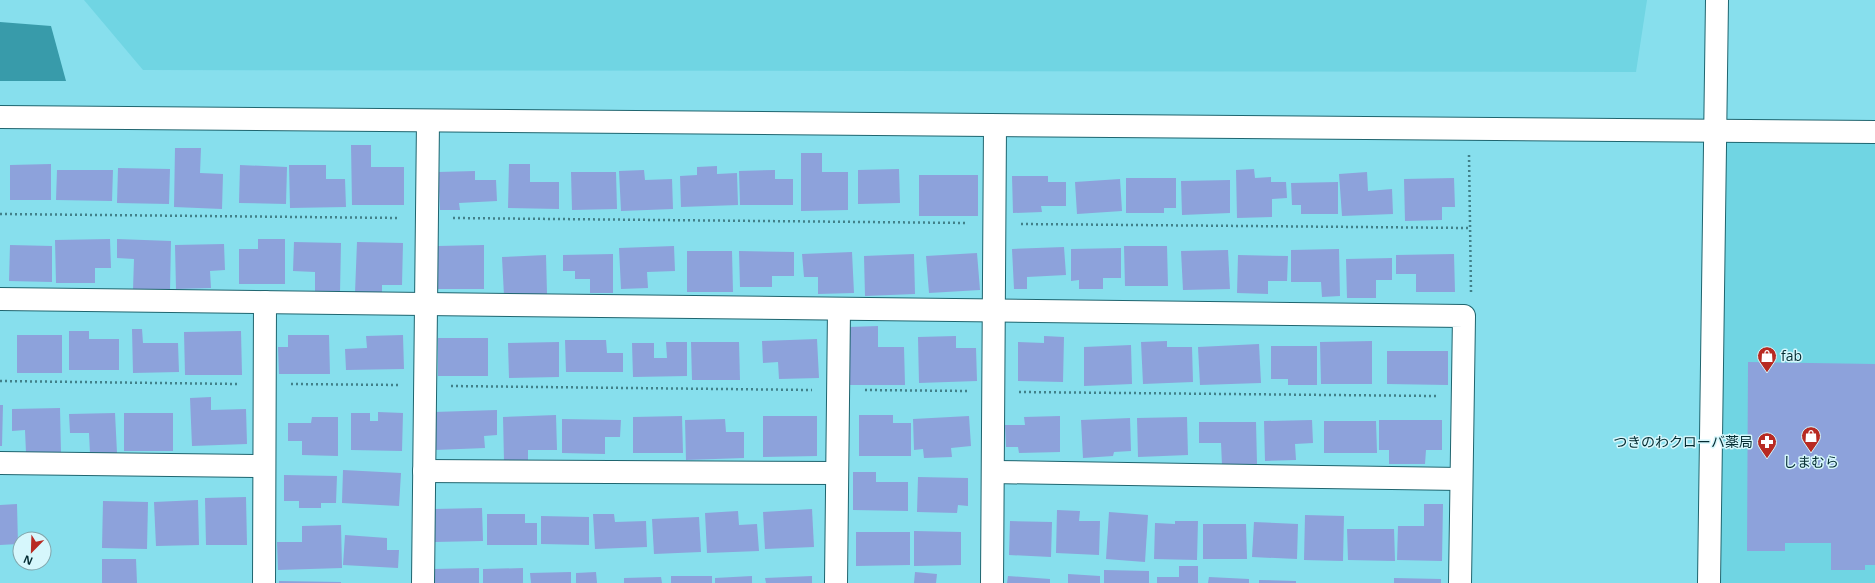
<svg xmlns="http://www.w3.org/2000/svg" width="1875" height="583" font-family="'Open Sans','Noto Sans JP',sans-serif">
<rect width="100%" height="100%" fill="#87dfed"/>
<g fill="#70d5e3">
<path d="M84 0H1647L1636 72 143 70Z"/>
<path d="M1714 130 1875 132V583H1709Z"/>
</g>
<path fill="#389baa" d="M0 22 51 26 66 81H0Z"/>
<g fill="#8da2db">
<path d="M351 145H371V167H404V205H352Z"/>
<path d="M175 148H201L200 173 223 174 222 209 174 207Z"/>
<path d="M801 153H822V172H848V210L801 211Z"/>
<path d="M51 164V200H10V165Z"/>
<path d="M509 164H530V182H559V209L508 208Z"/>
<path d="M240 165 287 167 286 204 239 203Z"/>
<path d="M289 165H326V179H345L346 207 290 208Z"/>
<path d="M717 166V174L737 173 738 205 681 207 680 176 697 175V167Z"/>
<path d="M118 168 170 169 169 204 117 203Z"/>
<path d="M899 169 900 203 858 204V170Z"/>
<path d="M1254 169 1255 178 1271 177V182H1286L1287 198 1272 199V217L1237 218 1236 170Z"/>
<path d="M57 170H113L112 201 56 200Z"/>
<path d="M644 170 645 180 672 179 673 209 621 211 619 171Z"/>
<path d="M775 170V179H793V205H740L739 171Z"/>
<path d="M475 171V180H496L497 201 459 203 460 210H440L438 172Z"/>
<path d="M571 172H616L617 209 572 210Z"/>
<path d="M1367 172 1368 191 1392 189 1393 214 1342 216 1339 174Z"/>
<rect x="919" y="175" width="59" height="41"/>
<path d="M1012 176H1048V182H1066V206H1041L1042 212 1013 213Z"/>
<path d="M1126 178H1176V208H1164V213H1126Z"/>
<path d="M1454 178 1455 207H1442V220L1405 221 1404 179Z"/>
<path d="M1120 179 1122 211 1077 214 1075 182Z"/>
<path d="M1230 180V213L1182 215 1181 181Z"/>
<path d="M1338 182V214H1301V205H1292L1291 183Z"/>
<path d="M110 239 111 268H95V283H56L55 240Z"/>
<path d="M117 239 171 241 170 292 133 290 134 259 117 258Z"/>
<path d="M258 239H285V284H239V249H258Z"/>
<path d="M294 242 341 243 340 293 315 292V272L293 271Z"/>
<path d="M357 242 403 243 402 285H382V294L355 293Z"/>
<path d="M224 244 225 270 210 271 211 288 176 289 175 245Z"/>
<path d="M10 245 52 246V282L9 281Z"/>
<path d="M484 245V289H438V246Z"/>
<path d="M674 246 675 271 647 272 648 288 621 289 619 248Z"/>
<path d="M1124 246H1167L1168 286H1125Z"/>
<path d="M1064 247 1066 275 1027 277V289H1014L1012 249Z"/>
<path d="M1121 248V278H1103V289H1079V280L1071 281V249Z"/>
<path d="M1339 249 1340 296 1322 297 1321 282H1291V250Z"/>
<path d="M1228 250 1230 289 1183 290 1181 251Z"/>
<path d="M687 251H732L733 292H687Z"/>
<path d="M739 251 794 252V276H772V287H740Z"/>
<path d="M852 252 854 293 818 294V277H804L802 254Z"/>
<path d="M977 253 980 290 929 293 926 256Z"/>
<path d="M613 254V293H590V279H575V271H563V255Z"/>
<path d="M914 254 915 294 865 296 864 256Z"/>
<path d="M1454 254 1455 292H1416V274H1396V255Z"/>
<path d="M546 255 547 294 504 296 502 257Z"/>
<path d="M1238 255 1288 256 1287 281H1268V294L1237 293Z"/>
<path d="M1392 258V280H1376V298H1347L1346 259Z"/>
<path d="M878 326V347H904L905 385H850L849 327Z"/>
<path d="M132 329H142L143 343H178L179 372 133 373Z"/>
<path d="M69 331H89V339H119V370H69Z"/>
<path d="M241 331 242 375H185L184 332Z"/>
<rect x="17" y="335" width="45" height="38"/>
<path d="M288 335H329L330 374H279L278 347H288Z"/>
<path d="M403 335 404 369 346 370 345 349 367 348 366 336Z"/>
<path d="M956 336V348H976L977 381 919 383 918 337Z"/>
<path d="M1044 336 1064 337 1063 382 1018 381V342L1044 343Z"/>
<rect x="438" y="338" width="50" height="38"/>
<path d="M817 339 819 378 779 379 778 362 763 363 762 341Z"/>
<path d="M565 340H606L607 353H623V372H566Z"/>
<path d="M1167 341V347H1192L1193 382 1143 384 1141 342Z"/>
<path d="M1372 341V384H1321L1320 342Z"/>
<path d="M559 342V377L509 378 508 343Z"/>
<path d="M666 342H687V376L633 377 632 343H654V358H667Z"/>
<path d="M691 342H739L740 380H692Z"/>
<path d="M1259 344 1261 383 1200 385 1198 347Z"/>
<path d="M1131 345 1132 384 1084 386V347Z"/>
<path d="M1271 346H1317V385H1288V379H1271Z"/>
<path d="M1387 351H1448V385L1387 384Z"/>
<path d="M1748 362 1875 364V565H1865V570H1831V543H1785V551H1747Z"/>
<path d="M211 397V410L246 409 247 444 192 446 190 398Z"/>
<path d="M0 405H3L2 446H0Z"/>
<path d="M60 408 61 453H26L25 430 12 431V409Z"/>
<path d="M497 410V435L484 436 485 448 435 450 434 412Z"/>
<path d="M378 412 403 413 402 451 351 450V413H370V421H378Z"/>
<path d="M115 413 117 453 90 454 89 433H70L69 414Z"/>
<rect x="124" y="413" width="49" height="38"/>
<path d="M556 415 557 450H528V461H504L503 417Z"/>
<path d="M859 415H893V423H911V456H859Z"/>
<path d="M682 416 683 453H633V417Z"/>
<path d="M763 416H817V456L763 457Z"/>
<path d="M969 416 971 446 951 448 952 457 924 458 923 449 914 450 913 419Z"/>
<path d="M1060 416V452L1019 453 1018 447H1006L1005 425H1025L1024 417Z"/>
<path d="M312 417H338V456L302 455V441H288V423H311Z"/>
<path d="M1187 417 1188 455 1138 457 1137 418Z"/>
<path d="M1130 418 1131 451 1114 452 1113 456 1083 458 1081 420Z"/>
<path d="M562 419 621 420 620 437H605V454L562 453Z"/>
<path d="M725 419 726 432H744V458L686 460 685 420Z"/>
<path d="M1312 420 1313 443 1295 444 1296 460 1265 461 1264 421Z"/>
<path d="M1379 420H1442V450H1426L1425 464H1389V450H1379Z"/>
<path d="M1324 421H1376L1377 453H1324Z"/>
<path d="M1199 422H1256L1257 464 1222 465 1221 443H1199Z"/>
<path d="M343 470 401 473 399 506 342 503Z"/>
<path d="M853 472H876V482H908V511L853 510Z"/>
<path d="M284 475 337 476 336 503H321V508H299V501H284Z"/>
<path d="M918 477 968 478V506L958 505 957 513 917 512Z"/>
<path d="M246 497 247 545H206L205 498Z"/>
<path d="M198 500 199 545 156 546 154 502Z"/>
<path d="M103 501 148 502 147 549 102 548Z"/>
<path d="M17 504 18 544 0 545V505Z"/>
<path d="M1424 504H1443L1442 561 1397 560 1398 526H1424Z"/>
<path d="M482 508 483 541 434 542 433 509Z"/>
<path d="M812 509 814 547 765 549 763 512Z"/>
<path d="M1057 510 1080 511 1079 521H1100L1099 555 1056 553Z"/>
<path d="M738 511 739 525 757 524 759 551 707 553 705 513Z"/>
<path d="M1109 512 1148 515 1145 562 1106 559Z"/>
<path d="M487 514H525V523H537V545H487Z"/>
<path d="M593 514H614L615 522 646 521 647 547 595 549Z"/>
<path d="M1305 515 1344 516 1343 561 1304 560Z"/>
<path d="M541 516 589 517V545L541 544Z"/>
<path d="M699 517 701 552 654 554 652 519Z"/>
<path d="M1010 521 1052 522 1051 557 1009 555Z"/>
<path d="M1175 521H1198L1197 560 1154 559 1155 523 1175 524Z"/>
<path d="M1254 522 1298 524 1297 559 1252 557Z"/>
<path d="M1203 524H1246L1247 559H1203Z"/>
<path d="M341 525 342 568 278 570 277 542H302V526Z"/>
<path d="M1347 529H1394L1395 561 1348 560Z"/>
<path d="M914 531 961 532V565L914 566Z"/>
<path d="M856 532H910V565L856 566Z"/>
<path d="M345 535 387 538V550H399L398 568 343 565Z"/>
<path d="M102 559H136L137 583H102Z"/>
<path d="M1179 566H1198V583H1157V577H1179Z"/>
<path d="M479 568V583H433V569Z"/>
<path d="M523 568V583H483V569Z"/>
<path d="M1104 570 1149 571V583H1104Z"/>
<path d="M571 572V583H531L530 573Z"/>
<path d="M596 572 597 583H576V573Z"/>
<path d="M915 572 937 574 936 583H914Z"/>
<path d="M1068 574 1100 576V583H1068Z"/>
<rect x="671" y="576" width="41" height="7"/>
<path d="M752 576V583H715V578Z"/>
<path d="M812 576V583H766L765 578Z"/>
<path d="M1008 576 1050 579V583H1007Z"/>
<path d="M661 577 662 583H624V578Z"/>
<path d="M1209 577 1249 579V583H1208Z"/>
<path d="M1394 578 1441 579V583H1394Z"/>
<path d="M1259 580 1296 581V583H1259Z"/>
<path d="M279 581 341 582V583H279Z"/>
</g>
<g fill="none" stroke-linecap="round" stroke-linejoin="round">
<g stroke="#1f656f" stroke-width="24">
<g id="minor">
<path d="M0 299 1464 316 1460 583"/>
<path d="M0 463 264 466"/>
<path d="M424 471 837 473"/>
<path d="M993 472 1461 479"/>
<path d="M264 583 265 302"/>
<path d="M423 583 428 121"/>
<path d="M836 583 839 309"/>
<path d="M992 583 995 126"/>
</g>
</g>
<g stroke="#1f656f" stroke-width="24">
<g id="tertiary">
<path d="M0 117 1875 132"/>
<path d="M1709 583 1717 0"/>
</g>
</g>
<g stroke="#418089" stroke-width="2.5" stroke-dasharray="2 3" stroke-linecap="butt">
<path d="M1469 155 1471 292"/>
<path d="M0 214 400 218"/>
<path d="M453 218 968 223"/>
<path d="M1021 224 1470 228"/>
<path d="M0 381 238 384"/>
<path d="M291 384 400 385"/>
<path d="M451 386 812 390"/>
<path d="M865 390 968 391"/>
<path d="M1019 392 1436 396"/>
</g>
<use href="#minor" stroke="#fff" stroke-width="22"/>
<use href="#tertiary" stroke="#fff" stroke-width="22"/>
</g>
<defs>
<g id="shop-pin" transform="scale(1)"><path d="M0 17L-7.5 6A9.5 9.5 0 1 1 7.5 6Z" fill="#b82a22" stroke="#d6f7fc"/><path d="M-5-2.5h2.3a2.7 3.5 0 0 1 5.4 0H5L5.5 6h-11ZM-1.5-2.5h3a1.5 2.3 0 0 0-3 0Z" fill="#fff"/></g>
<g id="pharmacy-pin" transform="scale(1)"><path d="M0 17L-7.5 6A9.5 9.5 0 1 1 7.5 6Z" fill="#b82a22" stroke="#d6f7fc"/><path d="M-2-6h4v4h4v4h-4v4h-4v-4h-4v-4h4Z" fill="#fff"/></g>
</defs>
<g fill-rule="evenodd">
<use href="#shop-pin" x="1767" y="356"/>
<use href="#shop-pin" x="1811" y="436"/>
<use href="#pharmacy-pin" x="1767" y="442"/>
</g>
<g text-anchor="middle" stroke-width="3" stroke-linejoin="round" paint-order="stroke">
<g font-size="14" fill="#032b31" stroke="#d6f7fc" text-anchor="start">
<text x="1781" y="361">fab</text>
<text x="1753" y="447" text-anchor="end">つきのわクローバ薬局</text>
<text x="1811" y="467" text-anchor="middle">しまむら</text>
</g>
</g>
<g transform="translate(32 551) rotate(203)"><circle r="19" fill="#d6f7fc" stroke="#82a5ab"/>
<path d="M0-3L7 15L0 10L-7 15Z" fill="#b82a22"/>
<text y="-6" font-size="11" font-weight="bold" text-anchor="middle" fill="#032b31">N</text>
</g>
</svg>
